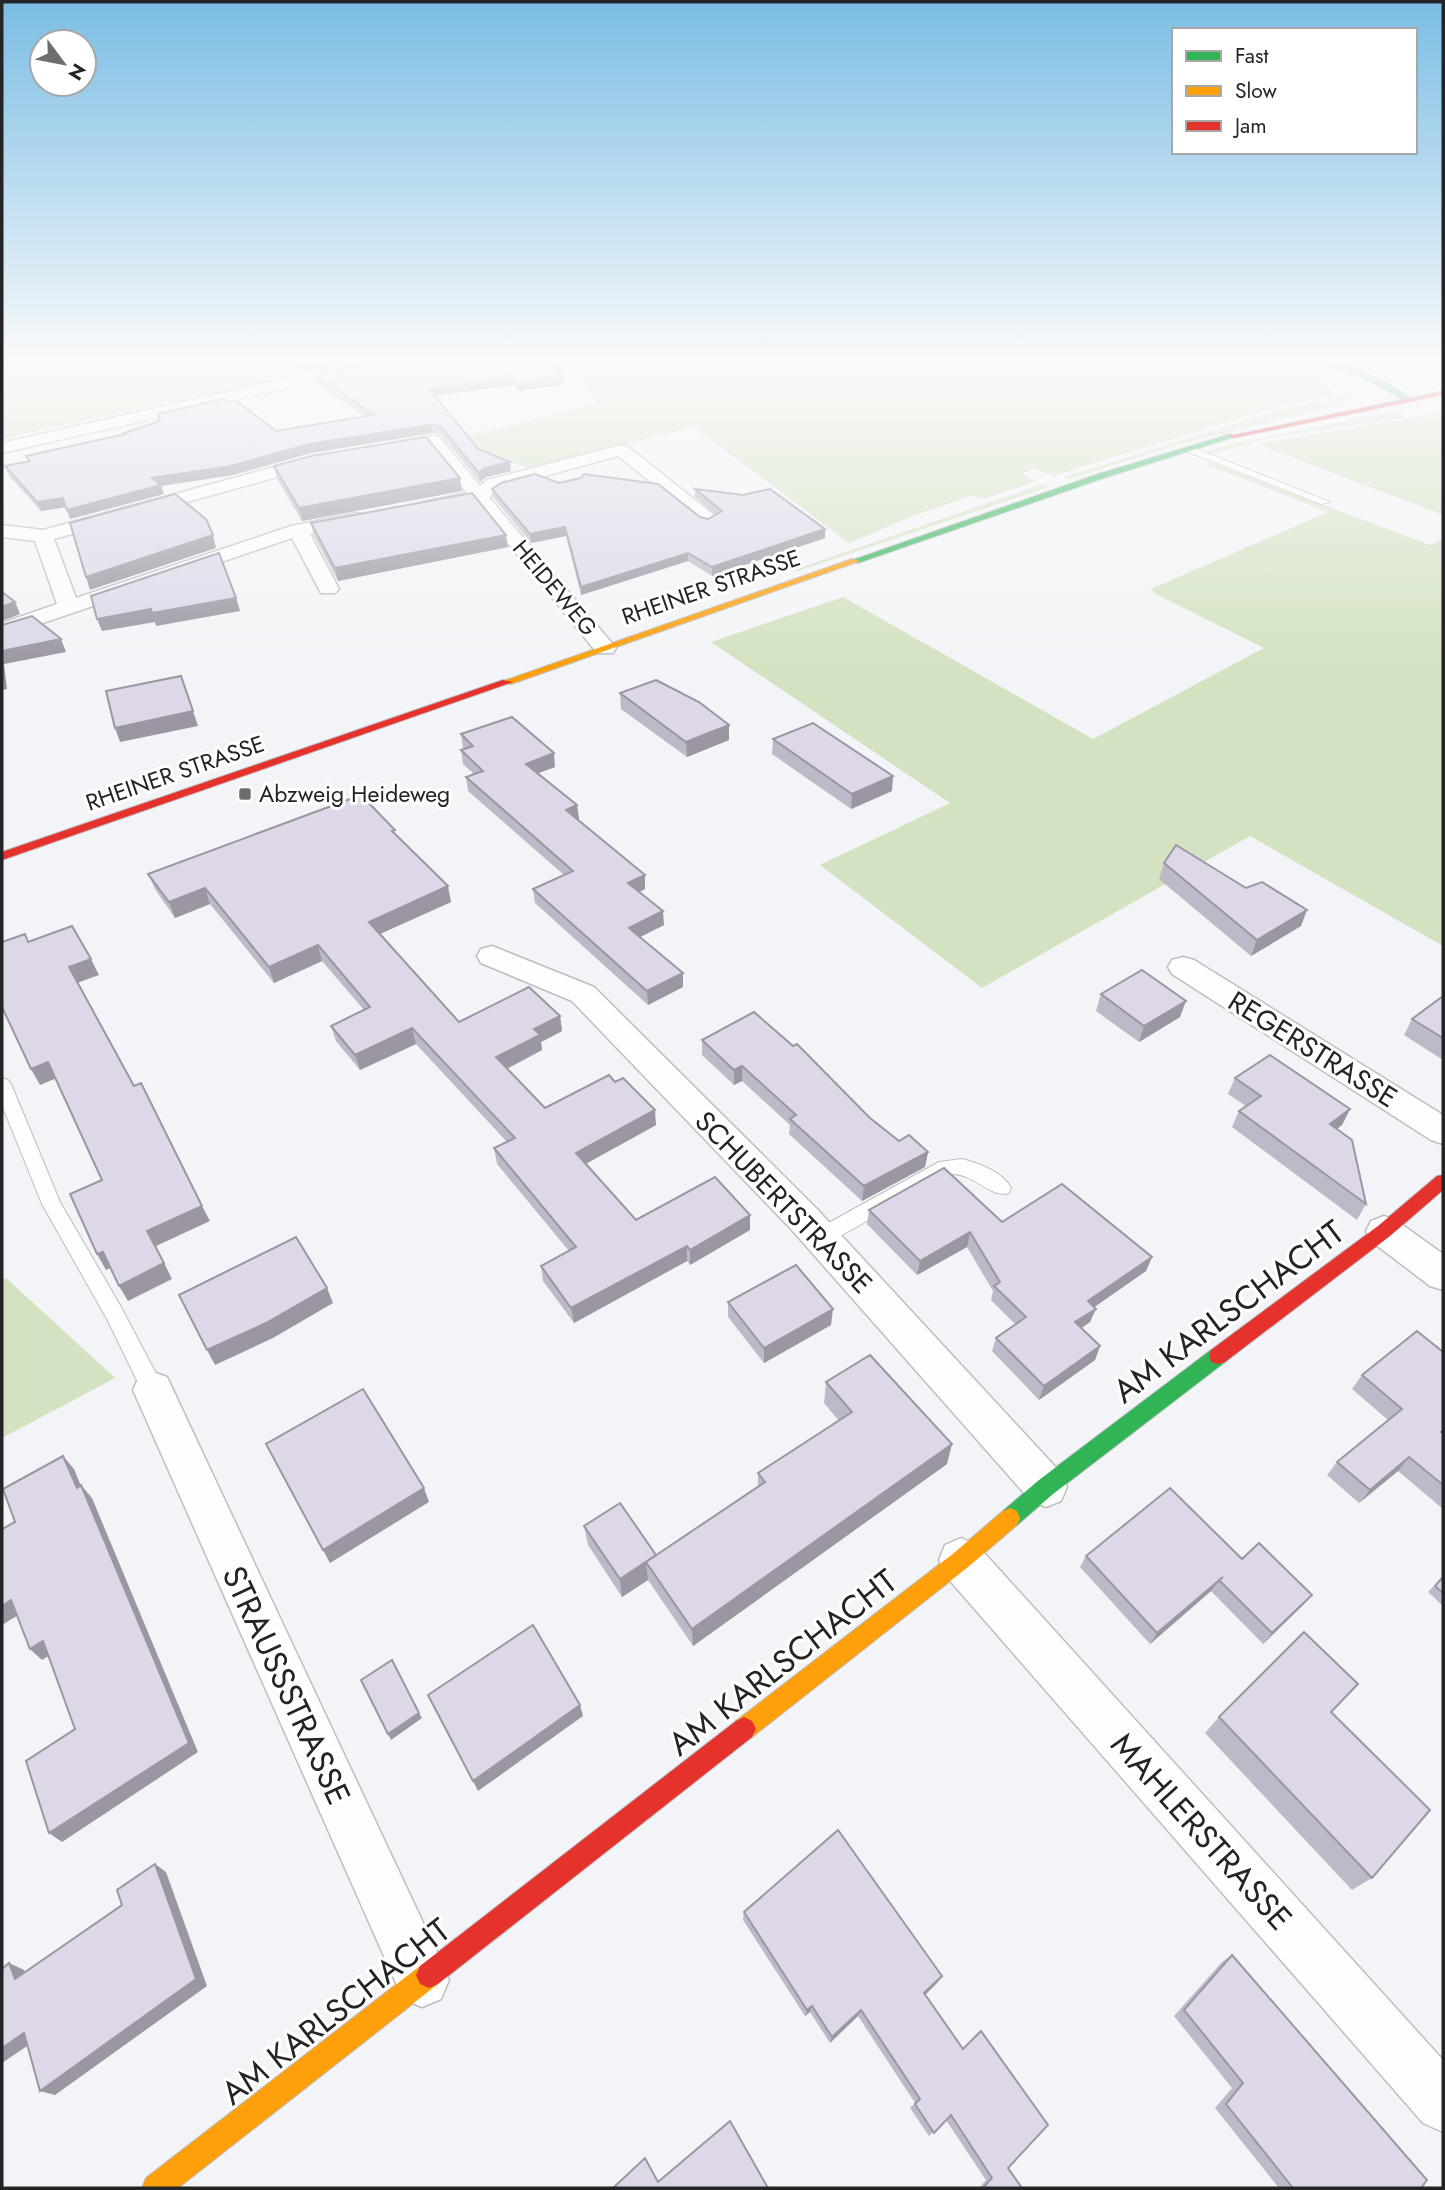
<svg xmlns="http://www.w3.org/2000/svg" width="1445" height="2190" font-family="Jost,sans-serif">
<rect width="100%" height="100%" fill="#f3f4f7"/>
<g fill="#d3e2c1">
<path d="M2 361H269L279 378 2 439Z"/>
<path d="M466 361H608L616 366 737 361 747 368 814 361H1285L1323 378 1334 395 1276 407 1053 476 1037 470 1036 468 1022 474 1036 481 984 499 971 496 910 517 849 543 694 427 526 468 487 452 459 456 444 440C495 431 545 416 596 404L574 364 486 378Z"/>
<path d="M1362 361H1443V379L1396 377 1363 370Z"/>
<path d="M1350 395 1352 397 1330 407 1181 444 1070 479 1064 477 1282 409Z"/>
<path d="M1396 411 1406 417 1265 439 1209 455 1205 452 1231 444Z"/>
<path d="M1443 413V515L1257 444Z"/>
<path d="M1210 462 1430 545 1443 539V946L1250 836 982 988 820 865 950 803 711 642 843 597 1093 739 1264 648 1154 593 1151 589 1328 512 1207 465Z"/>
<path d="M1043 484 1049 487 798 571H791Z"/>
<path d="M6 1278 115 1378 2 1438V1280Z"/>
</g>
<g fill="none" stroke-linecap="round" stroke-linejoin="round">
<g stroke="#bdbec1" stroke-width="2">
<g id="lane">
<path d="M1342 361H1356L1332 369 1328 367Z"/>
<path d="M1186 447H1192L1330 502 1321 504 1186 451Z"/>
<path d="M2 1078 8 1080 11 1084 60 1202 121 1307 161 1383 164 1390 161 1397 153 1399 145 1397 107 1319 42 1204 2 1105Z"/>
<path d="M962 1159C978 1163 1003 1172 1011 1188L1009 1193C991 1199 973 1172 950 1174L828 1243 821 1245 814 1243 811 1237 814 1231 939 1162Z"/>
</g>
</g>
<g stroke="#bdbec1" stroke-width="3">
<g id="street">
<path d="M362 361H392L384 366 2 453V443Z"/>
<path d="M433 436 439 437 480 486 487 480 621 445 627 446 719 519 709 525 702 523 618 456 501 488 489 497 616 648 613 653H597L475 503 430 512 423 510 420 506 423 502 467 493 429 447 385 454 376 449 385 444Z"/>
<path d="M318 455 324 456 327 460 324 464 54 539 76 598 291 526 356 513 363 515 366 519 363 523 310 534 339 589 335 593H321L292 538 2 637V623L57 604 35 541 2 537V525L43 530Z"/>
<path d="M492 946 594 987 817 1209 1061 1473 1067 1487 1061 1501 1046 1507 1031 1501 791 1229 572 1001 481 963 477 956 481 949Z"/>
<path d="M1183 957 1194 960 1443 1115V1144L1431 1140 1172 974 1168 967 1172 960Z"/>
<path d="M1384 1216 1397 1221 1443 1254V1290L1430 1286 1371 1241 1366 1231 1371 1221Z"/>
<path d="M153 1372 167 1377 441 1961 449 1980 441 1999 422 2007 403 1999 133 1390 139 1377Z"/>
<path d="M961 1538 977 1545 1443 2060V2132L1423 2123 945 1575 939 1560 945 1545Z"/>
</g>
</g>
<g stroke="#bdbec1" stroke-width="2">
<g id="fast">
<path d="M1311 361C1345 361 1385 378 1412 399L1405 401 1364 378Z"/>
<path d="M1230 434 1237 436 1104 478 858 563 850 561 1098 474Z"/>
<path d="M1218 1348 1225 1350 1227 1356 1225 1362 1053 1494 1017 1525 1010 1528 1003 1525 1000 1518 1003 1511 1039 1480 1211 1350Z"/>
</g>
</g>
<g stroke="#bdbec1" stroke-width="2">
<g id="slow">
<path d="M852 559 860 561 511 684 501 682Z"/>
<path d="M1010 1508 1017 1511 1020 1518 1017 1525 968 1567 752 1737 744 1741 736 1737 732 1729 736 1721 954 1553 1003 1511Z"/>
<path d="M429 1962 438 1966 442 1975 438 1984 178 2188H142L146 2178 420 1966Z"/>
</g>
</g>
<g stroke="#bdbec1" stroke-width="2">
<g id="jam">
<path d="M1443 391V395L1233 438 1229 436Z"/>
<path d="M503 680 513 682 2 860V852Z"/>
<path d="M1443 1175V1190L1390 1236 1225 1362 1218 1364 1211 1362 1209 1356 1211 1350 1378 1226 1437 1176Z"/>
<path d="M744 1717 752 1721 756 1729 752 1737 438 1984 429 1988 420 1984 416 1975 420 1966 736 1721Z"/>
</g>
</g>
<use href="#lane" fill="#fdfdfe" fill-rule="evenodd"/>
<use href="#street" fill="#fdfdfe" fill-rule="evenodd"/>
<use href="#fast" fill="#30b455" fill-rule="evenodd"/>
<use href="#slow" fill="#ff9f0a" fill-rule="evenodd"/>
<use href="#jam" fill="#e5322d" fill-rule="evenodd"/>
</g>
<g fill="#beb9c8">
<path d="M286 361H349L301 372Z"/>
<path d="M378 361 565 384 518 391 512 385 435 396 478 449 511 471 486 477 480 482 441 435 433 433 311 453 233 475 161 486 164 494 70 519 66 507 41 511 9 476 5 466 28 461 26 456 125 434 124 433 276 431 364 416 318 384 316 375Z"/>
<path d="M274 466 462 491 302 521 277 479Z"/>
<path d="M559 483 708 519 716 515 695 497V489L825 538 712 576 688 561 581 595 566 536 531 543 493 497 492 489Z"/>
<path d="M311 523 508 547 338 581 314 536Z"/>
<path d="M620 693 729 725V740L687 757 621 709Z"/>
<path d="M461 734 555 767 538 773 577 805 579 819H578L645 889 639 892 664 925 640 937 683 973V987L648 1005 535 903 533 889 564 875 468 791 466 777 474 774 463 764 461 750 464 749 463 748Z"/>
<path d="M773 739 892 791 851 809 772 754Z"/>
<path d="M396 835 451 902 380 934 459 1022 560 1016 562 1031 541 1042 542 1050 507 1068 545 1108 656 1125 586 1164 636 1220 750 1215V1230L690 1265 687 1261 574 1323 543 1281 541 1266 569 1251 497 1164 494 1148 507 1142 416 1044 360 1070 336 1041 331 1026 364 1010 322 961 274 983 210 904 175 918 155 889 148 874Z"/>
<path d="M1164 863 1301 926 1251 956 1159 879Z"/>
<path d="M1101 994 1180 1017 1139 1042 1096 1011Z"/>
<path d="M1443 996V1060L1404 1035 1412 1019Z"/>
<path d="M702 1040 870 1118 899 1141 928 1152 925 1167 862 1201 789 1134 790 1125 742 1081 734 1085 702 1055Z"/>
<path d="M1235 1078 1350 1109 1342 1125 1337 1129 1366 1204 1357 1220 1232 1127 1239 1111 1246 1106 1228 1094Z"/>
<path d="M869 1210 1002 1222 1152 1257 1146 1271 1094 1307 1090 1322 1082 1328 1100 1346 1095 1360 1039 1400 992 1351 996 1338 1015 1324 991 1300 993 1291 967 1247 917 1275 867 1224Z"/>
<path d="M728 1302 831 1325 764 1363 728 1317Z"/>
<path d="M1443 1352V1509L1398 1471 1359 1503 1327 1475 1337 1462 1388 1420 1352 1389 1362 1375Z"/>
<path d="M826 1382 947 1464 693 1646 648 1580 622 1597 588 1545 584 1526 656 1555 758 1487V1473L839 1421 824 1403Z"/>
<path d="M1086 1556 1242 1559 1312 1595 1302 1606 1263 1644 1211 1591 1150 1644 1080 1567Z"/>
<path d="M1443 1576V1606L1428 1592Z"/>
<path d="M1331 1712 1372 1878 1352 1890 1205 1733 1219 1717Z"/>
<path d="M744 1912 942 1976 937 1983 925 1995 1008 2168 1022 2188H979L986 2180 946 2120 929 2136 910 2108 915 2103 858 2016 830 2043 810 2012 805 2016 743 1920Z"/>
<path d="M1232 1955 1421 2188H1279L1215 2108 1232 2088 1174 2016 1222 1962Z"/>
</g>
<g fill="#9b96a2">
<path d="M310 361H349L301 372 299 364Z"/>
<path d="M564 375 565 384 518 391 517 383Z"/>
<path d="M511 376 512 385 430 397 429 389Z"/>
<path d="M431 425 433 433 311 453 233 475 161 486 164 494 70 519 67 510 152 478 309 444Z"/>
<path d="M510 462 511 471 486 477 480 482 479 473 485 468Z"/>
<path d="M460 478 462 491 302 521 299 508Z"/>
<path d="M63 498 67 507 41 511 37 502Z"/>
<path d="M565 527 566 536 531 543 530 534Z"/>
<path d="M825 529V538L712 576V567Z"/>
<path d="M213 535 216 548 90 590 86 577Z"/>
<path d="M506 535 508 547 338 581 335 568Z"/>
<path d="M688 553V561L581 595V587Z"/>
<path d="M236 598 240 611 156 626 155 622 102 631 97 619 151 609Z"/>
<path d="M15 602 20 614 2 621V607Z"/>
<path d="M61 639 66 652 4 664 7 689 2 690V651Z"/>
<path d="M181 676 198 726 120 742 115 728Z"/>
<path d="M729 725V740L687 757 686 742Z"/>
<path d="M554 753 555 767 528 777 526 764Z"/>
<path d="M893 776 892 791 851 809 852 794Z"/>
<path d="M577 805 579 819 568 824 566 810Z"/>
<path d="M645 875V889L629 897 628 883Z"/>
<path d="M448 886 451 902 373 937 369 922Z"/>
<path d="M205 888 210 904 175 918 169 902Z"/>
<path d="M1307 910 1301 926 1251 956 1257 940Z"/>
<path d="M663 911 664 925 630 942 629 928Z"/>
<path d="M318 945 322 961 274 983 269 967Z"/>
<path d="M91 959 99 975 77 983 69 967Z"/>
<path d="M683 973V987L648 1005 647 991Z"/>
<path d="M1186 1001 1180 1017 1139 1042 1144 1026Z"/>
<path d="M560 1016 562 1031 541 1042 542 1050 499 1073 496 1057 534 1029Z"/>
<path d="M412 1028 416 1044 360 1070 355 1055Z"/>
<path d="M48 1062 57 1078 40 1085 31 1069Z"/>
<path d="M742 1066V1081L734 1085V1070Z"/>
<path d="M1350 1109 1342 1125 1322 1140 1330 1124Z"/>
<path d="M655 1110 656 1125 578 1168 576 1153Z"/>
<path d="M928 1152 925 1167 862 1201 864 1186Z"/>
<path d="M202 1206 210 1221 156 1246 172 1279 128 1301 119 1286 147 1231Z"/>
<path d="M750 1215V1230L690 1265V1250Z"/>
<path d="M970 1232 967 1247 917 1275 920 1261Z"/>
<path d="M687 1246V1261L574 1323 571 1308Z"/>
<path d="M103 1252 112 1267 106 1270 97 1254Z"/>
<path d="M1152 1257 1146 1271 1083 1315 1088 1301Z"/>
<path d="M327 1288 333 1303 273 1338 215 1365 207 1350Z"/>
<path d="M833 1309 831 1325 764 1363V1348Z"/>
<path d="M1096 1309 1090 1322 1070 1336 1075 1322Z"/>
<path d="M1100 1346 1095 1360 1039 1400 1044 1386Z"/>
<path d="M952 1444 947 1464 693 1646 692 1629Z"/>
<path d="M63 1456 74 1469 87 1501 77 1488Z"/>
<path d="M1409 1457 1398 1471 1359 1503 1370 1490Z"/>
<path d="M81 1485 92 1498 198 1752 62 1842 49 1833 189 1743Z"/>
<path d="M424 1488 429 1502 330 1563 323 1550Z"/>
<path d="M646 1562 648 1580 622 1597 620 1579Z"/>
<path d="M1219 1580 1211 1591 1150 1644 1157 1633Z"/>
<path d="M1312 1595 1302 1606 1263 1644 1272 1633Z"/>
<path d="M11 1600 23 1612 2 1625V1606Z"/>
<path d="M43 1641 55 1652 42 1660 30 1649Z"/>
<path d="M580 1705 583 1716 478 1791 473 1781Z"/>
<path d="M419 1713 422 1718 391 1740 388 1734Z"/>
<path d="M155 1864 166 1872 207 1986 55 2095 40 2091Z"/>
<path d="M9 1963 24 1970 29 1985 15 1979Z"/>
<path d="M942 1976 937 1983 920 2000 924 1993Z"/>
<path d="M812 2006 810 2012 805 2016 807 2010Z"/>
<path d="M861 2010 858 2016 830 2043 832 2037Z"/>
<path d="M24 2033 39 2038 2 2063V2048Z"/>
</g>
<g fill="#ddd7e8" stroke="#9b96a2" stroke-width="2">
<path d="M296 361H310L299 364Z"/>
<path d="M378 361H549L564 375 517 383 511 376 429 389 478 449 510 462 485 468 479 473 440 426 431 425 309 444 231 466 152 478 161 485 67 510 63 498 37 502 5 466 30 461 26 456 126 434 124 433 160 421 158 414 223 399 227 402 235 400 276 431 373 415 316 375Z"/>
<path d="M426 437 460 478 299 508 274 466 311 456Z"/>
<path d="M535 474 559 483 581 478 584 474 658 484 700 517 708 519 722 511 695 489 743 495 770 489 825 529 712 567 688 553 581 587 565 527 530 534 492 489 501 483Z"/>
<path d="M472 493 506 535 335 568 311 523Z"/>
<path d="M175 494 206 519 213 535 86 577 70 523Z"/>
<path d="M219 553 236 598 152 613 151 609 97 619 91 596Z"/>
<path d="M2 592 15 602 2 607Z"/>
<path d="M32 616 61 639 2 651V625Z"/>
<path d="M181 676 193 711 115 728 106 691Z"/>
<path d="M656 680 699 702 729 725 686 742 620 693Z"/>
<path d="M512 717 554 753 526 764 577 805 566 810 645 875 628 883 663 911 629 928 683 973 647 991 533 889 573 871 466 777 483 771 461 750 473 746 461 734Z"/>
<path d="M813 723 893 776 852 794 773 739Z"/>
<path d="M361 795 395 830 392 831 448 886 369 922 459 1022 529 987 560 1016 534 1029 540 1035 496 1057 545 1108 609 1075 615 1082 623 1078 655 1110 576 1153 636 1220 715 1177 750 1215 690 1250 687 1246 571 1308 541 1266 576 1247 494 1148 515 1138 412 1028 355 1055 331 1026 370 1007 318 945 269 967 205 888 169 902 148 874Z"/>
<path d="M1176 845 1246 888 1262 882 1307 910 1257 940 1164 863Z"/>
<path d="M72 926 91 959 69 967 134 1086 141 1083 202 1206 147 1231 164 1263 119 1286 103 1252 97 1254 70 1194 102 1180 48 1062 31 1069 2 1007V942L25 934 28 942Z"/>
<path d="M1142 970 1186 1001 1144 1026 1101 994Z"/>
<path d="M1443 996V1038L1412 1019Z"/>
<path d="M754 1012 793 1046 797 1044 870 1118 899 1141 909 1135 928 1152 864 1186 790 1119 796 1115 742 1066 734 1070 702 1040Z"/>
<path d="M1270 1055 1350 1109 1330 1124 1352 1140 1366 1204 1239 1111 1261 1096 1235 1078Z"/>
<path d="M944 1168 1002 1222 1062 1184 1152 1257 1088 1301 1096 1309 1075 1322 1100 1346 1044 1386 996 1338 1026 1317 994 1286 1000 1282 970 1232 920 1261 869 1210Z"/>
<path d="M296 1237 327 1288 266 1323 207 1350 179 1295Z"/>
<path d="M796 1265 833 1309 764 1348 728 1302Z"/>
<path d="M1417 1331 1443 1352V1430L1441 1432 1443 1434V1485L1409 1457 1370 1490 1337 1462 1402 1409 1362 1375Z"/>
<path d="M870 1355 952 1444 692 1629 646 1562 765 1482 758 1473 852 1412 826 1382Z"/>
<path d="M363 1389 424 1488 323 1550 266 1444Z"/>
<path d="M63 1456 77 1488 81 1485 189 1743 49 1833 26 1761 75 1729 43 1641 30 1649 11 1600 2 1606V1529L15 1522 3 1489Z"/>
<path d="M1170 1488 1242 1559 1259 1543 1312 1595 1272 1633 1219 1580 1223 1577 1157 1633 1086 1556Z"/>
<path d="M620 1503 656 1555 620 1579 584 1526Z"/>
<path d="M1443 1577V1593L1435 1586Z"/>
<path d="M533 1625 580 1705 473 1781 428 1695Z"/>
<path d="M1304 1632 1358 1684 1331 1712 1430 1810 1372 1878 1219 1717Z"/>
<path d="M392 1660 419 1713 388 1734 361 1680Z"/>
<path d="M838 1830 942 1976 924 1993 963 2049 981 2031 1048 2125 1008 2168 1022 2188H983L992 2178 951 2115 934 2133 915 2104 920 2099 861 2010 832 2037 812 2006 807 2010 744 1912Z"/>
<path d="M155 1864 196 1979 40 2091 24 2033 2 2048V1969L9 1963 15 1979 122 1905 117 1890Z"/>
<path d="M1232 1955 1427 2180 1421 2188H1293L1226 2104 1243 2083 1184 2010Z"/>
<path d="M730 2121 768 2188H613L645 2158 658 2182Z"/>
</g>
<linearGradient id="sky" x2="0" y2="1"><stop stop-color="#7abde4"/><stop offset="0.54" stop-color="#fafafb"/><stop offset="1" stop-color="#fafafb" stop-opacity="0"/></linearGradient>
<rect width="1445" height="668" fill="url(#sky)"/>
<rect fill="#6c6d6f" stroke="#fff" stroke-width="2.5" x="238" y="787" width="14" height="14" rx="3.5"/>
<g text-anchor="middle" stroke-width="6" stroke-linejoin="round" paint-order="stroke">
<g font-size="23" fill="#242426" stroke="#fff">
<text transform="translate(711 587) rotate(-19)" y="8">RHEINER STRASSE</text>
<text transform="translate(555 588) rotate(50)" y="8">HEIDEWEG</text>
<text transform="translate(175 773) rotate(-19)" y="8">RHEINER STRASSE</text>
</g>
<g font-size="23" fill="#242426" stroke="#fff" text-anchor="start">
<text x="259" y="802">Abzweig Heideweg</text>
</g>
<g font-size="28" fill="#242426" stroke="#fff">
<text transform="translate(1313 1049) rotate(32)" y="10">REGERSTRASSE</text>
<text transform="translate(784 1202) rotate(46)" y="10">SCHUBERTSTRASSE</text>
</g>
<g font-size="33" fill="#242426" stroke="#fff">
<text transform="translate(1228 1311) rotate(-37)" y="12">AM KARLSCHACHT</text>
<text transform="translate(782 1662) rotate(-38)" y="12">AM KARLSCHACHT</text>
<text transform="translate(287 1685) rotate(65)" y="12">STRAUSSSTRASSE</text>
<text transform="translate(1202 1831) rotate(48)" y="12">MAHLERSTRASSE</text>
<text transform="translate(335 2011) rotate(-38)" y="12">AM KARLSCHACHT</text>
</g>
</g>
<rect width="1445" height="2190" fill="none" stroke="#242426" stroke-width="7"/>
<rect x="1172" y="28" width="245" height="126" fill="#ffffff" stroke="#a7a7a8" stroke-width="2"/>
<rect x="1186" y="51" width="35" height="10" fill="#30b455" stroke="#a7a7a8" stroke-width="2"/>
<text x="1235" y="63" font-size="21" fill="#242426">Fast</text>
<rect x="1186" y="86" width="35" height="10" fill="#ff9f0a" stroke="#a7a7a8" stroke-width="2"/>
<text x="1235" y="98" font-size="21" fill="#242426">Slow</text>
<rect x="1186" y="121" width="35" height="10" fill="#e5322d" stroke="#a7a7a8" stroke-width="2"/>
<text x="1235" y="133" font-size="21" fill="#242426">Jam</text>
<g transform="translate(63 63) rotate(122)"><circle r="33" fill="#ffffff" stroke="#a7a7a8" stroke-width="2"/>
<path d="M0-5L12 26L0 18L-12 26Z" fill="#6c6d6f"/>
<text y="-10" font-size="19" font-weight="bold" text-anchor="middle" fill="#242426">N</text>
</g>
</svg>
